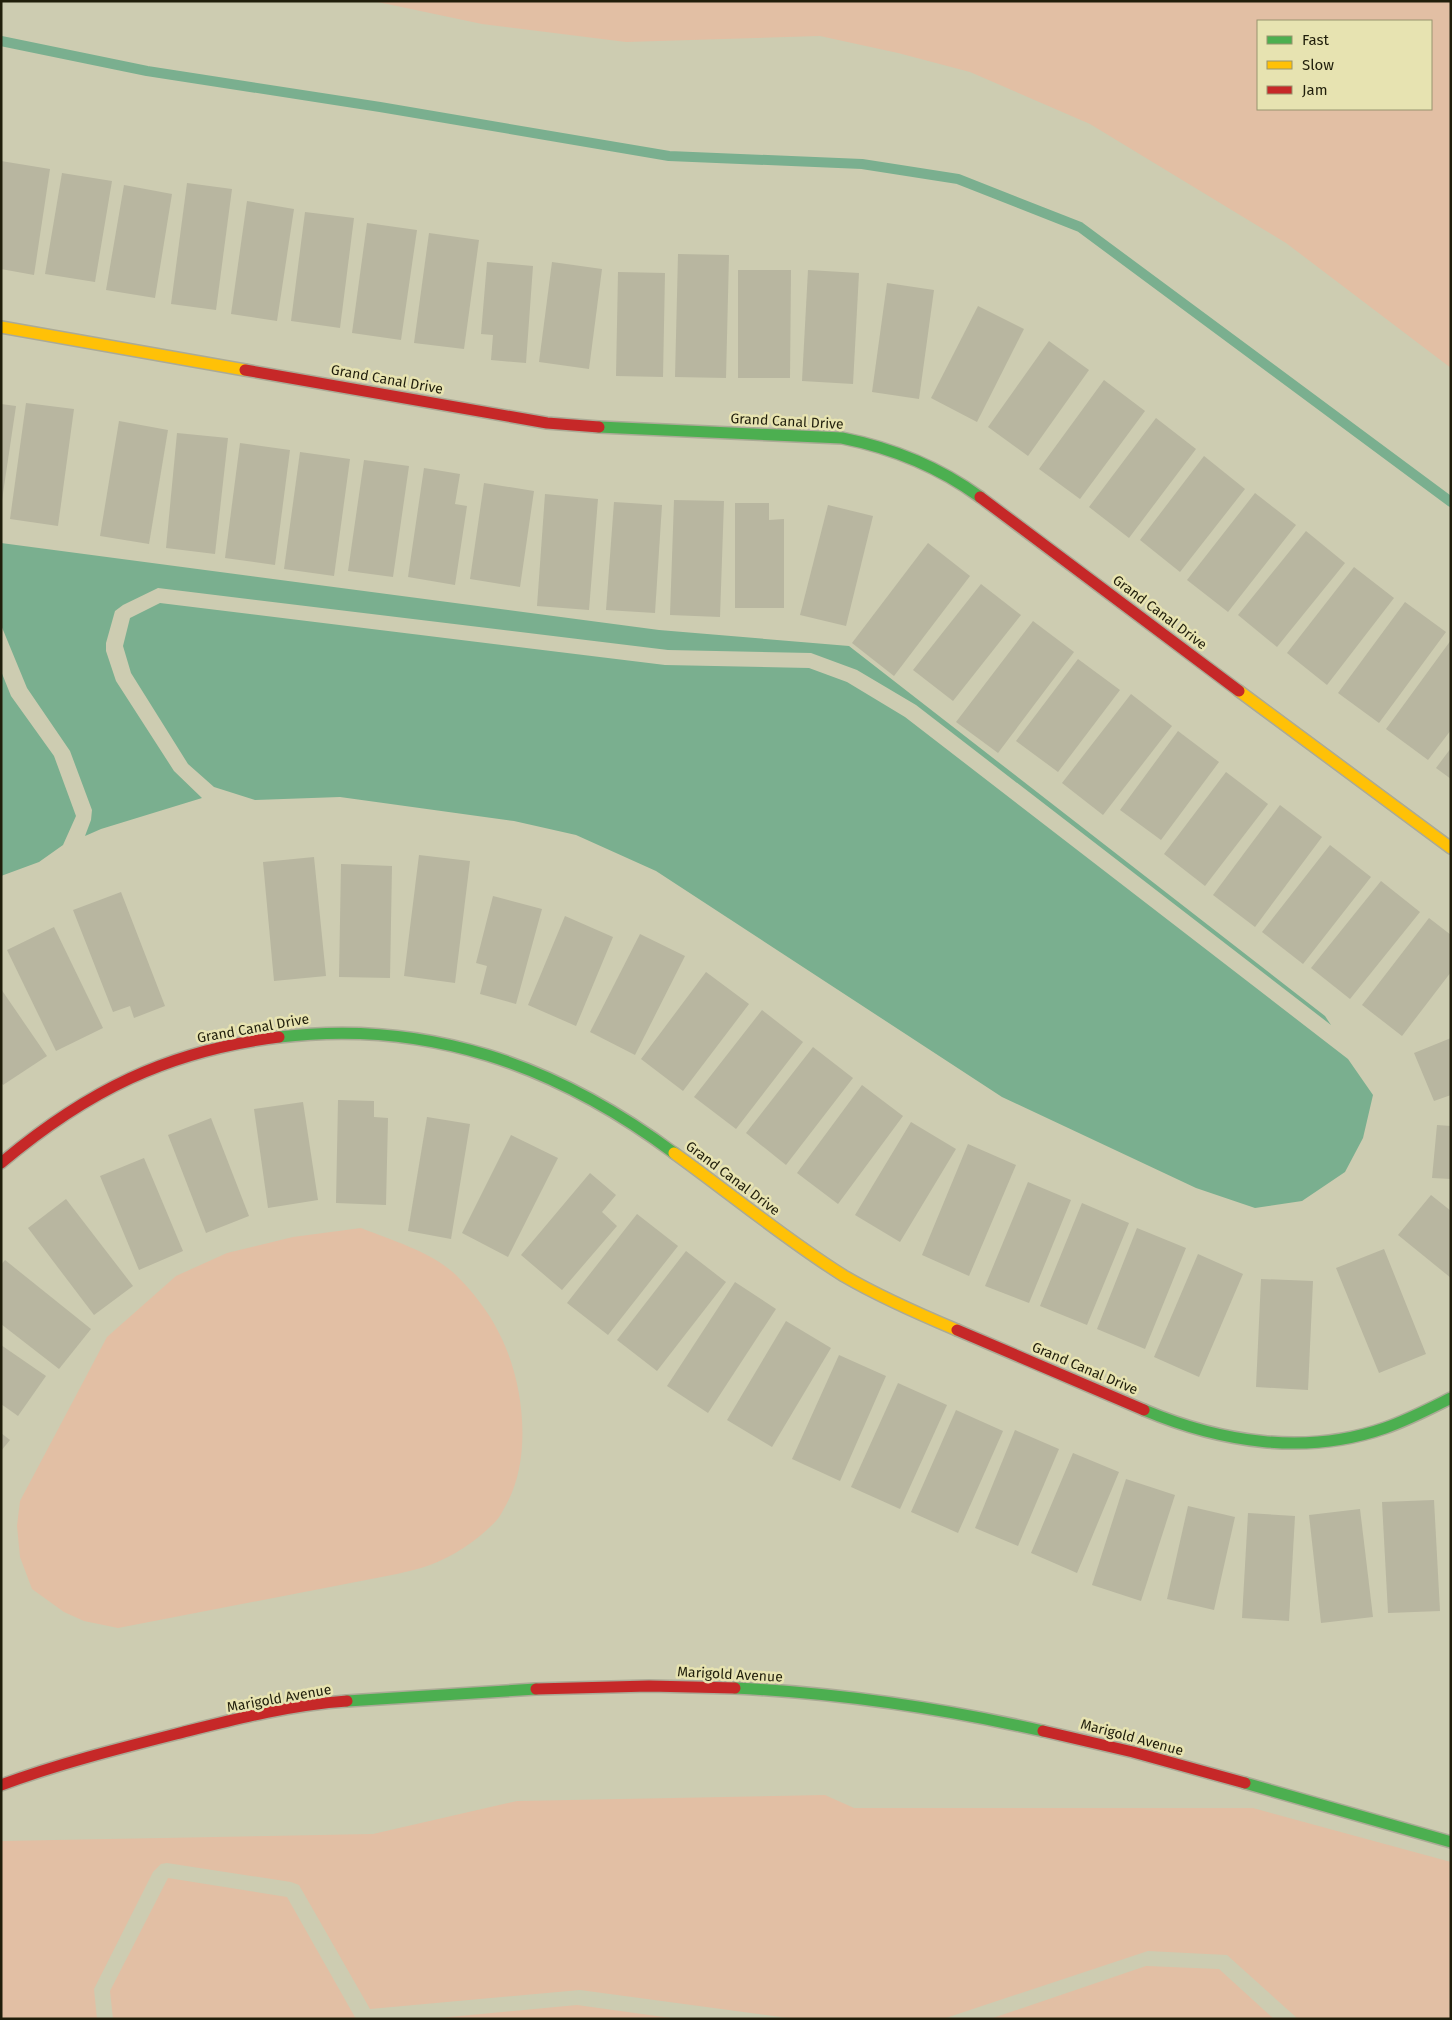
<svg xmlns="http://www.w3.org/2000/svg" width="1452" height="2020" font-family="'Fira Sans',sans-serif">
<rect width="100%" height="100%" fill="#cdccb1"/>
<g fill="#e2bfa4" fill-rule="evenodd">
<path d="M373 1H1451V368L1286 243 1090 124 970 72 898 53 820 36 626 42 482 24ZM1258 21H1431V109H1258Z"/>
<path d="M361 1228C391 1240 432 1252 456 1275 472 1291 489 1312 499 1333 524 1381 533 1457 506 1505 503 1510 500 1517 496 1521 478 1540 454 1556 430 1565 419 1569 408 1571 397 1574L118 1628 84 1621 64 1612 32 1589 20 1557 17 1526 20 1501 107 1337 176 1276 227 1253 293 1237Z"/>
<path d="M825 1795 854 1808H1253L1451 1862V2019H1298L1227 1955 1148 1951 943 2019H796L580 1990 370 2009 299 1885 291 1882 167 1863 161 1864 153 1872 94 1989 97 2019H1V1841L373 1834 517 1801Z"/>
<path d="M168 1878 287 1897 356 2019H113L110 1991Z"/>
<path d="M1146 1966 1219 1969 1274 2019H990Z"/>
<path d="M577 2005 678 2019H429Z"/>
</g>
<g fill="#7aaf8f">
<path d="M1 543 659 630 849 646 1325 1016 1331 1025 916 705 857 670 811 653 668 650 158 588 123 605 115 611 106 643V651L116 681 174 771 202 798 101 829 85 836 91 820 92 810 70 751 27 688 1 625Z"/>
<path d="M160 603 665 665 809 668 847 682 905 717 1348 1059 1373 1095 1363 1138 1345 1172 1302 1201 1255 1208 1196 1188 1002 1097 656 871 576 835 514 821 340 797 255 800 214 787 188 764 131 673 123 646 130 618Z"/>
<path d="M1 671 11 696 54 756 76 816 63 845 39 862 1 876Z"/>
</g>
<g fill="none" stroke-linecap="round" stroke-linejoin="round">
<path stroke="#7aaf8f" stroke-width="10" d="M1 41 147 71 380 107 669 156 862 164 958 179 1080 227 1451 502"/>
</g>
<g fill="#b8b6a0">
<path d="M1 161 50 169 34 275 1 269Z"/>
<path d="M62 173 112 181 95 282 45 274Z"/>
<path d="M187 183 232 189 216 310 171 304Z"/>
<path d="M124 185 172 194 155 298 106 290Z"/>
<path d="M247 201 294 209 277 321 231 314Z"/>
<path d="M305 212 354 218 340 328 291 321Z"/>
<path d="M367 223 417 230 401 340 352 333Z"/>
<path d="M429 233 479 240 464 349 414 343Z"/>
<path d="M678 254 729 255 726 378 675 377Z"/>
<path d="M487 262 533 266 526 363 491 360 493 335 481 334Z"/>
<path d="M552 262 602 269 589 369 539 362Z"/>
<path d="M738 270H791L790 378H738Z"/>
<path d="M808 270 859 273 853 384 802 381Z"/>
<path d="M618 272 665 273 663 377 616 376Z"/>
<path d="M887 283 934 290 919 399 872 392Z"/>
<path d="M978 306 1024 329 977 422 931 398Z"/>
<path d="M1049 341 1089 370 1028 456 988 427Z"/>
<path d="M1104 380 1145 411 1080 499 1039 469Z"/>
<path d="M26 403 74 409 58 526 10 519Z"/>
<path d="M1 404 16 406 2 500H1Z"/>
<path d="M1156 418 1196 449 1129 538 1089 507Z"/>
<path d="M119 421 168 430 149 544 100 536Z"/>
<path d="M177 433 228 438 215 554 166 548Z"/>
<path d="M240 443 290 450 275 565 225 558Z"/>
<path d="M300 452 350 459 334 576 284 569Z"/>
<path d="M1204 456 1245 489 1180 572 1140 540Z"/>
<path d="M364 460 409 466 393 577 348 571Z"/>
<path d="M424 468 460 474 455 504 467 506 455 585 408 577Z"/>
<path d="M484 483 534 491 520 587 470 579Z"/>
<path d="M1255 493 1296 525 1228 612 1187 580Z"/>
<path d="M545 494 598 499 589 610 537 606Z"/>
<path d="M674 500 724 501 720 617 670 615Z"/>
<path d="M614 502 662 505 655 613 606 610Z"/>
<path d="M735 503H769V520L784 519V608H735Z"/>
<path d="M828 505 873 516 846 626 800 615Z"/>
<path d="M1306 531 1345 563 1277 647 1238 615Z"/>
<path d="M928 543 970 576 894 676 852 643Z"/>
<path d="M1354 567 1394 598 1327 685 1287 653Z"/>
<path d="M981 584 1021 615 953 701 913 670Z"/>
<path d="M1405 602 1446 632 1379 723 1338 693Z"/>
<path d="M1033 621 1074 652 998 753 956 722Z"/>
<path d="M1451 640V730L1428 760 1386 729Z"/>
<path d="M1078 659 1120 690 1058 772 1016 741Z"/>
<path d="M1131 694 1172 726 1103 815 1062 783Z"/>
<path d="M1178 731 1219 762 1161 840 1120 810Z"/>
<path d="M1451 748V779L1436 768Z"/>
<path d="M1226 772 1268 804 1205 886 1164 854Z"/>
<path d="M1280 805 1322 837 1255 927 1213 895Z"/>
<path d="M1330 845 1371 877 1303 964 1262 932Z"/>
<path d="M419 855 470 861 455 983 404 976Z"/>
<path d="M314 857 326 976 274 981 263 862Z"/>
<path d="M341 864 392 866 390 978 339 977Z"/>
<path d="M1381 881 1420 912 1350 999 1311 968Z"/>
<path d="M121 892 165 1006 134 1018 130 1006 113 1012 73 910Z"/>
<path d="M493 896 542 909 516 1004 480 994 487 966 476 963Z"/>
<path d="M565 916 613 937 576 1026 528 1005Z"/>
<path d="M1429 918 1451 935V972L1402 1036 1362 1005Z"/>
<path d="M54 927 103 1028 56 1051 7 950Z"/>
<path d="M640 934 685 956 635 1055 590 1032Z"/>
<path d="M706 972 749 1004 683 1091 641 1059Z"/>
<path d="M1 989 47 1056 3 1085 1 1082Z"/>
<path d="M762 1010 803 1042 736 1129 694 1097Z"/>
<path d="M1451 1038V1095L1434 1101 1414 1053Z"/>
<path d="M813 1047 853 1078 786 1165 746 1133Z"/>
<path d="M862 1085 903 1116 838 1204 797 1173Z"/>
<path d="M338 1100 374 1101V1117L388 1118 386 1205 336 1203Z"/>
<path d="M303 1102 318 1200 268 1208 254 1109Z"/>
<path d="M427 1117 470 1124 451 1239 408 1231Z"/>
<path d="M211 1118 249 1216 206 1233 168 1135Z"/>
<path d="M911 1122 956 1149 900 1242 855 1215Z"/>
<path d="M1437 1125 1451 1126V1179L1432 1178Z"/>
<path d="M511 1135 558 1158 508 1257 462 1233Z"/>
<path d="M968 1144 1016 1165 969 1276 922 1255Z"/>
<path d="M144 1158 183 1251 139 1270 100 1176Z"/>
<path d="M590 1173 616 1195 602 1212 617 1226 562 1290 521 1255Z"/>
<path d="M1028 1182 1071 1200 1029 1303 985 1286Z"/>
<path d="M1431 1195 1451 1211V1278L1398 1235Z"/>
<path d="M66 1199 133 1286 94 1315 28 1228Z"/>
<path d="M1082 1203 1129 1223 1087 1325 1040 1306Z"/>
<path d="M637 1214 678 1246 608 1335 567 1303Z"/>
<path d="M1137 1228 1186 1248 1145 1349 1097 1329Z"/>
<path d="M1384 1249 1426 1354 1379 1373 1336 1268Z"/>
<path d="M686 1251 726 1282 657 1371 617 1340Z"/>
<path d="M1198 1254 1243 1274 1199 1377 1154 1357Z"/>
<path d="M5 1260 91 1329 59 1369 1 1324V1265Z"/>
<path d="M1261 1279 1313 1281 1308 1390 1256 1387Z"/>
<path d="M735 1282 776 1309 708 1413 667 1386Z"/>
<path d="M786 1321 831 1348 772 1447 727 1420Z"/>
<path d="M1 1345 46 1376 18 1416 1 1404Z"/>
<path d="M839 1355 886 1376 840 1481 792 1459Z"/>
<path d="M898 1383 947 1405 900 1509 851 1487Z"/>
<path d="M956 1410 1003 1431 958 1533 911 1512Z"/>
<path d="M1015 1430 1059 1449 1018 1546 975 1528Z"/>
<path d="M1 1433 10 1440 1 1451Z"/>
<path d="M1073 1453 1119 1472 1077 1573 1031 1553Z"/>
<path d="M1126 1479 1175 1495 1141 1601 1092 1585Z"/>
<path d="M1434 1500 1440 1611 1388 1613 1382 1502Z"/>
<path d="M1188 1506 1235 1517 1214 1610 1167 1599Z"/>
<path d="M1360 1509 1373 1617 1321 1623 1309 1515Z"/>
<path d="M1248 1513 1295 1516 1289 1621 1242 1618Z"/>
</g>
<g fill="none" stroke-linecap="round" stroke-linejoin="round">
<g stroke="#abaa96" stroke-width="14">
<g id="fast">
<path d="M599 427 842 438C892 448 939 467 980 497"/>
<path d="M279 1037C427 1019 556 1065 674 1153"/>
<path d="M1144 1410C1220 1442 1305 1456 1385 1428 1408 1420 1429 1409 1451 1398"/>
<path d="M735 1688C839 1693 941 1708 1043 1731"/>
<path d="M347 1701 536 1689"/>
<path d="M1245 1783 1451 1842"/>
</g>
</g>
<g stroke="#abaa96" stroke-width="14">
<g id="slow">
<path d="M1 327 245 370"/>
<path d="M1239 691 1451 848"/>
<path d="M674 1153C731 1194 785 1239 844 1276 880 1297 919 1314 957 1330"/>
</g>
</g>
<g stroke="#abaa96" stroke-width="14">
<g id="jam">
<path d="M245 370 547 423 599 427"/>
<path d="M980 497 1239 691"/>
<path d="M1 1163C87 1091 167 1051 279 1037"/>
<path d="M957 1330 1144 1410"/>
<path d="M536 1689 649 1686 735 1688"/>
<path d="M1043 1731 1133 1752 1245 1783"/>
<path d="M1 1785C58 1764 117 1749 176 1734 232 1720 288 1705 347 1701"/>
</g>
</g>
<use href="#fast" stroke="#4caf50" stroke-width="11"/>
<use href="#slow" stroke="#ffc107" stroke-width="11"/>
<use href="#jam" stroke="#c62828" stroke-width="11"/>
</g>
<g text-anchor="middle" stroke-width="5" stroke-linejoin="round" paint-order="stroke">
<g font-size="14" fill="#201e0b" stroke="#e7e3b1">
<text transform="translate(387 379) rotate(10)" y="5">Grand Canal Drive</text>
<text transform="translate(787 421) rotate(3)" y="5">Grand Canal Drive</text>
<text transform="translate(1160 612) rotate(37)" y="5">Grand Canal Drive</text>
<text transform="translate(253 1028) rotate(-10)" y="5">Grand Canal Drive</text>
<text transform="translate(733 1178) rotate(37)" y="5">Grand Canal Drive</text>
<text transform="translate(1085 1368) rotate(23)" y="5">Grand Canal Drive</text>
<text transform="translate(730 1674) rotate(3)" y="5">Marigold Avenue</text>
<text transform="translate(279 1698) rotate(-10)" y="5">Marigold Avenue</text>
<text transform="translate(1132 1737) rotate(15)" y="5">Marigold Avenue</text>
</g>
</g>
<rect width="1452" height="2020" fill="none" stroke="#201e0b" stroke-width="5"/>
<rect x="1257" y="20" width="175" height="90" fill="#e7e3b1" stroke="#97946f"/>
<rect x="1267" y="36" width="25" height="8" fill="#4caf50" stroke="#97946f"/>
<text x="1302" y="45" font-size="15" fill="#201e0b">Fast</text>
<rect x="1267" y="61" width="25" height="8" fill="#ffc107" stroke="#97946f"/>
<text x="1302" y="70" font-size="15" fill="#201e0b">Slow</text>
<rect x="1267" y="86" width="25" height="8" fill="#c62828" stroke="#97946f"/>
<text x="1302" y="95" font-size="15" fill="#201e0b">Jam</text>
</svg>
